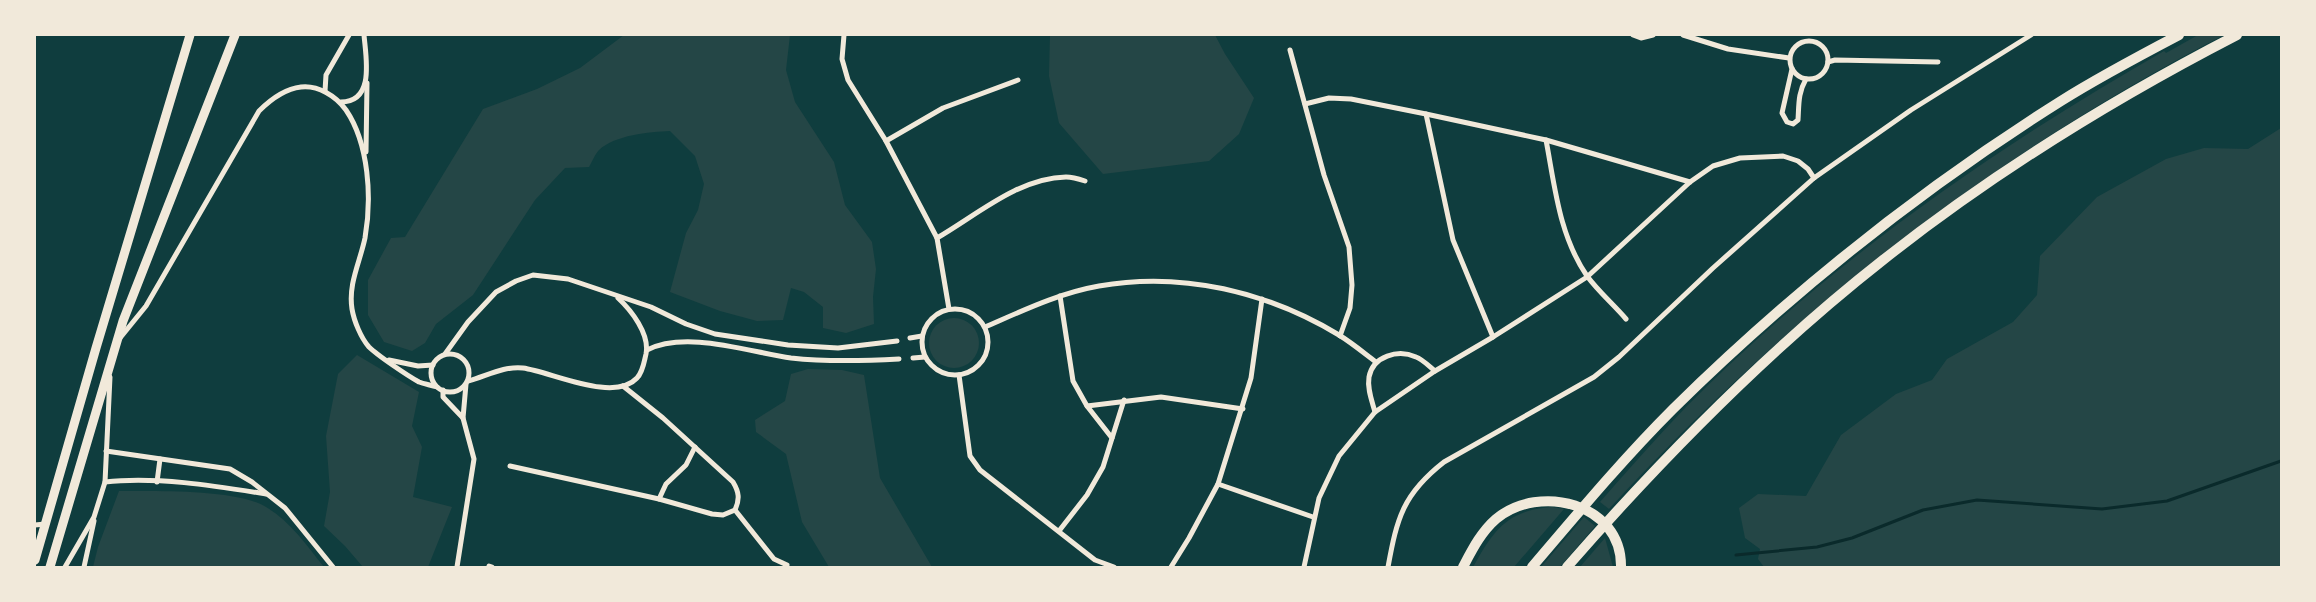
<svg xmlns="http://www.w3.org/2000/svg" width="2316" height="602" font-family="'Libre Baskerville',serif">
<rect width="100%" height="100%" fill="#0f3d3e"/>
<g fill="#244646">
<path d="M624 35H790L786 70 795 102 834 162 845 205 872 242 876 269 873 297 874 324 846 333 823 328V307L804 292 791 288 783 320 757 321 720 311 670 292 686 233 698 210 704 184 695 156 670 131C649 132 615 135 599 150 595 154 592 162 589 167L565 168 535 200 473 295 436 324 425 343 412 351 384 342 368 315V280L391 238 405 237 483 109 537 89 580 68Z"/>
<path d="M1050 35H1215L1225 54 1254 98 1239 134 1209 161 1103 174 1059 123 1049 76Z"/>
<path d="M2198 35H2224C1990 156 1787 315 1609 509L1600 502C1628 470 1656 438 1686 407 1827 265 1991 150 2164 51L2166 53Z"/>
<path d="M2281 128V567H1764L1758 559 1760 549 1745 538 1739 508 1758 494 1806 496 1841 435 1896 394 1932 380 1947 359 2013 322 2037 295 2040 256 2097 197 2166 159 2204 148 2248 149Z"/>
<circle cx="954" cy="343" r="25"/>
<path d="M357 355 419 392 412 426 422 447 413 497 452 507 428 567H363L345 546 324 526 330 492 326 436 338 374Z"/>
<path d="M808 369 842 370 864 375 880 478 932 567H829L802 522 786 454 756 432 755 420 785 401 791 374Z"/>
<path d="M119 491C154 491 238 489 266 507 290 521 307 546 324 567H93L98 547Z"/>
<path d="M1552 507 1564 509 1514 567H1473C1493 531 1507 510 1552 507Z"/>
<path d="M1584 517 1595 526 1560 567H1541Z"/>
<path d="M1605 538 1613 567H1580Z"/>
</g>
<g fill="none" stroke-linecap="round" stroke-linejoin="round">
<path stroke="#0a2a2b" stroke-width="3" d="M1736 555 1817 547 1852 538 1923 510 1977 500 2102 509 2167 501 2281 461"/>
<g stroke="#f1e9da" stroke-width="5">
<path d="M844 35 842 59 848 80 886 141 937 238 949 309"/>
<path d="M1633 35 1641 38 1653 35"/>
<path d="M1683 35 1728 49 1789 58"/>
<circle cx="1809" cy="60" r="19"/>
<path d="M1290 50 1324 175 1349 247 1352 285 1350 308 1340 336"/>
<path d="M1828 62 1835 60 1938 62"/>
<path d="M1792 69 1782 113 1787 122 1793 124 1798 120C1799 104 1798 93 1806 79"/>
<path d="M325 91 326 75 349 35"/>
<path d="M341 102C375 102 366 58 364 35"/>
<path d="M1305 104 1329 98 1351 99 1426 114 1546 140 1690 182"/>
<path d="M1426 114 1453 240 1493 337"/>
<path d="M1546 140C1555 187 1559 235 1587 276 1598 291 1614 305 1626 319"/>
<path d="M886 141 943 108 1018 80"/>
<path d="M366 152 367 83"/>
<path d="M937 238C977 215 1018 178 1066 177 1072 177 1079 179 1085 181"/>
<path d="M1060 296 1073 381 1087 406 1112 438"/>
<circle cx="955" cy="342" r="33"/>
<path d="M985 327C1022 311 1059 293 1099 286 1182 271 1268 292 1339 335 1352 343 1364 353 1376 362"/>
<path d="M120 338 146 306 259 111C271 99 284 89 301 87 318 85 336 96 346 110 369 144 372 198 365 238 360 262 348 284 352 309 354 321 361 338 369 347 377 355 408 376 419 382 424 384 431 385 437 387"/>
<path d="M910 338 922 336"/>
<path d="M647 350C686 330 749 352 791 358 827 362 863 361 899 359"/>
<circle cx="450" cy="373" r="19"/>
<path d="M445 354 468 322 496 292 516 281 533 275 568 279 651 307 686 324 715 334 788 345 838 348 897 341"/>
<path d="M913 358 925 357"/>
<path d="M389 360 418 366 433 365"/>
<path d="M959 375 970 456 980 470 1095 560 1114 567"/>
<path d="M468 381C487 376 503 366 523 368 552 372 614 403 637 378 643 372 644 362 646 354 650 334 631 310 618 298"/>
<path d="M623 386 663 418 733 482C739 492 740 499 735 510"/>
<path d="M443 390V397L463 418"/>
<path d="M1087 406 1161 397 1243 409"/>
<path d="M1375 412C1372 401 1367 389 1369 377 1373 356 1398 349 1416 357 1422 359 1429 366 1435 371"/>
<path d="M106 451 230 469 252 482 285 508 333 567"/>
<path d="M510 466 659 499 712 514 723 515 735 510 774 559 787 565"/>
<path d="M105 482C155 476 216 486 266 494"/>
<path d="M157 482 160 459"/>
<path d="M1218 484 1313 517"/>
<path d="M659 499 666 484 686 465 695 447"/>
<path d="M35 525 45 524"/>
<path d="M1059 531 1087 495 1103 467 1124 400"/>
<path d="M489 566 492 567"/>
<path d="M65 567 94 517 105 482 110 377"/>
<path d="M84 567 94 521"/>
<path d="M457 567 474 459 463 418 466 384"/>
<path d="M1171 567 1189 538 1218 484 1251 378 1262 299"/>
<path d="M1304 567 1319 498 1339 456 1375 412 1435 371 1493 337 1587 277 1690 182 1713 166 1740 158 1783 156 1798 161 1808 169 1814 178"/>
<path d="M1388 567C1397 518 1403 494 1444 462L1594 377 1619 357 1713 268 1814 178 1911 110 2031 35"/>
</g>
<g stroke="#f1e9da" stroke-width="9">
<path d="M35 560 96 348 190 35"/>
<path d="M50 567 123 321 235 35"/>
</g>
<g stroke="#f1e9da" stroke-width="10">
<path d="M1463 567C1472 550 1481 532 1496 519 1539 483 1622 503 1621 567"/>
<path d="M1532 567C1578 513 1623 459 1673 409 1791 293 1921 189 2061 101 2099 77 2139 56 2179 35"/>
<path d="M1567 567C1664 456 1767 351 1883 260 1993 173 2113 99 2237 35"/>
</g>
</g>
<rect width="2316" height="602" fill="none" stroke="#f1e9da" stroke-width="72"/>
</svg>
